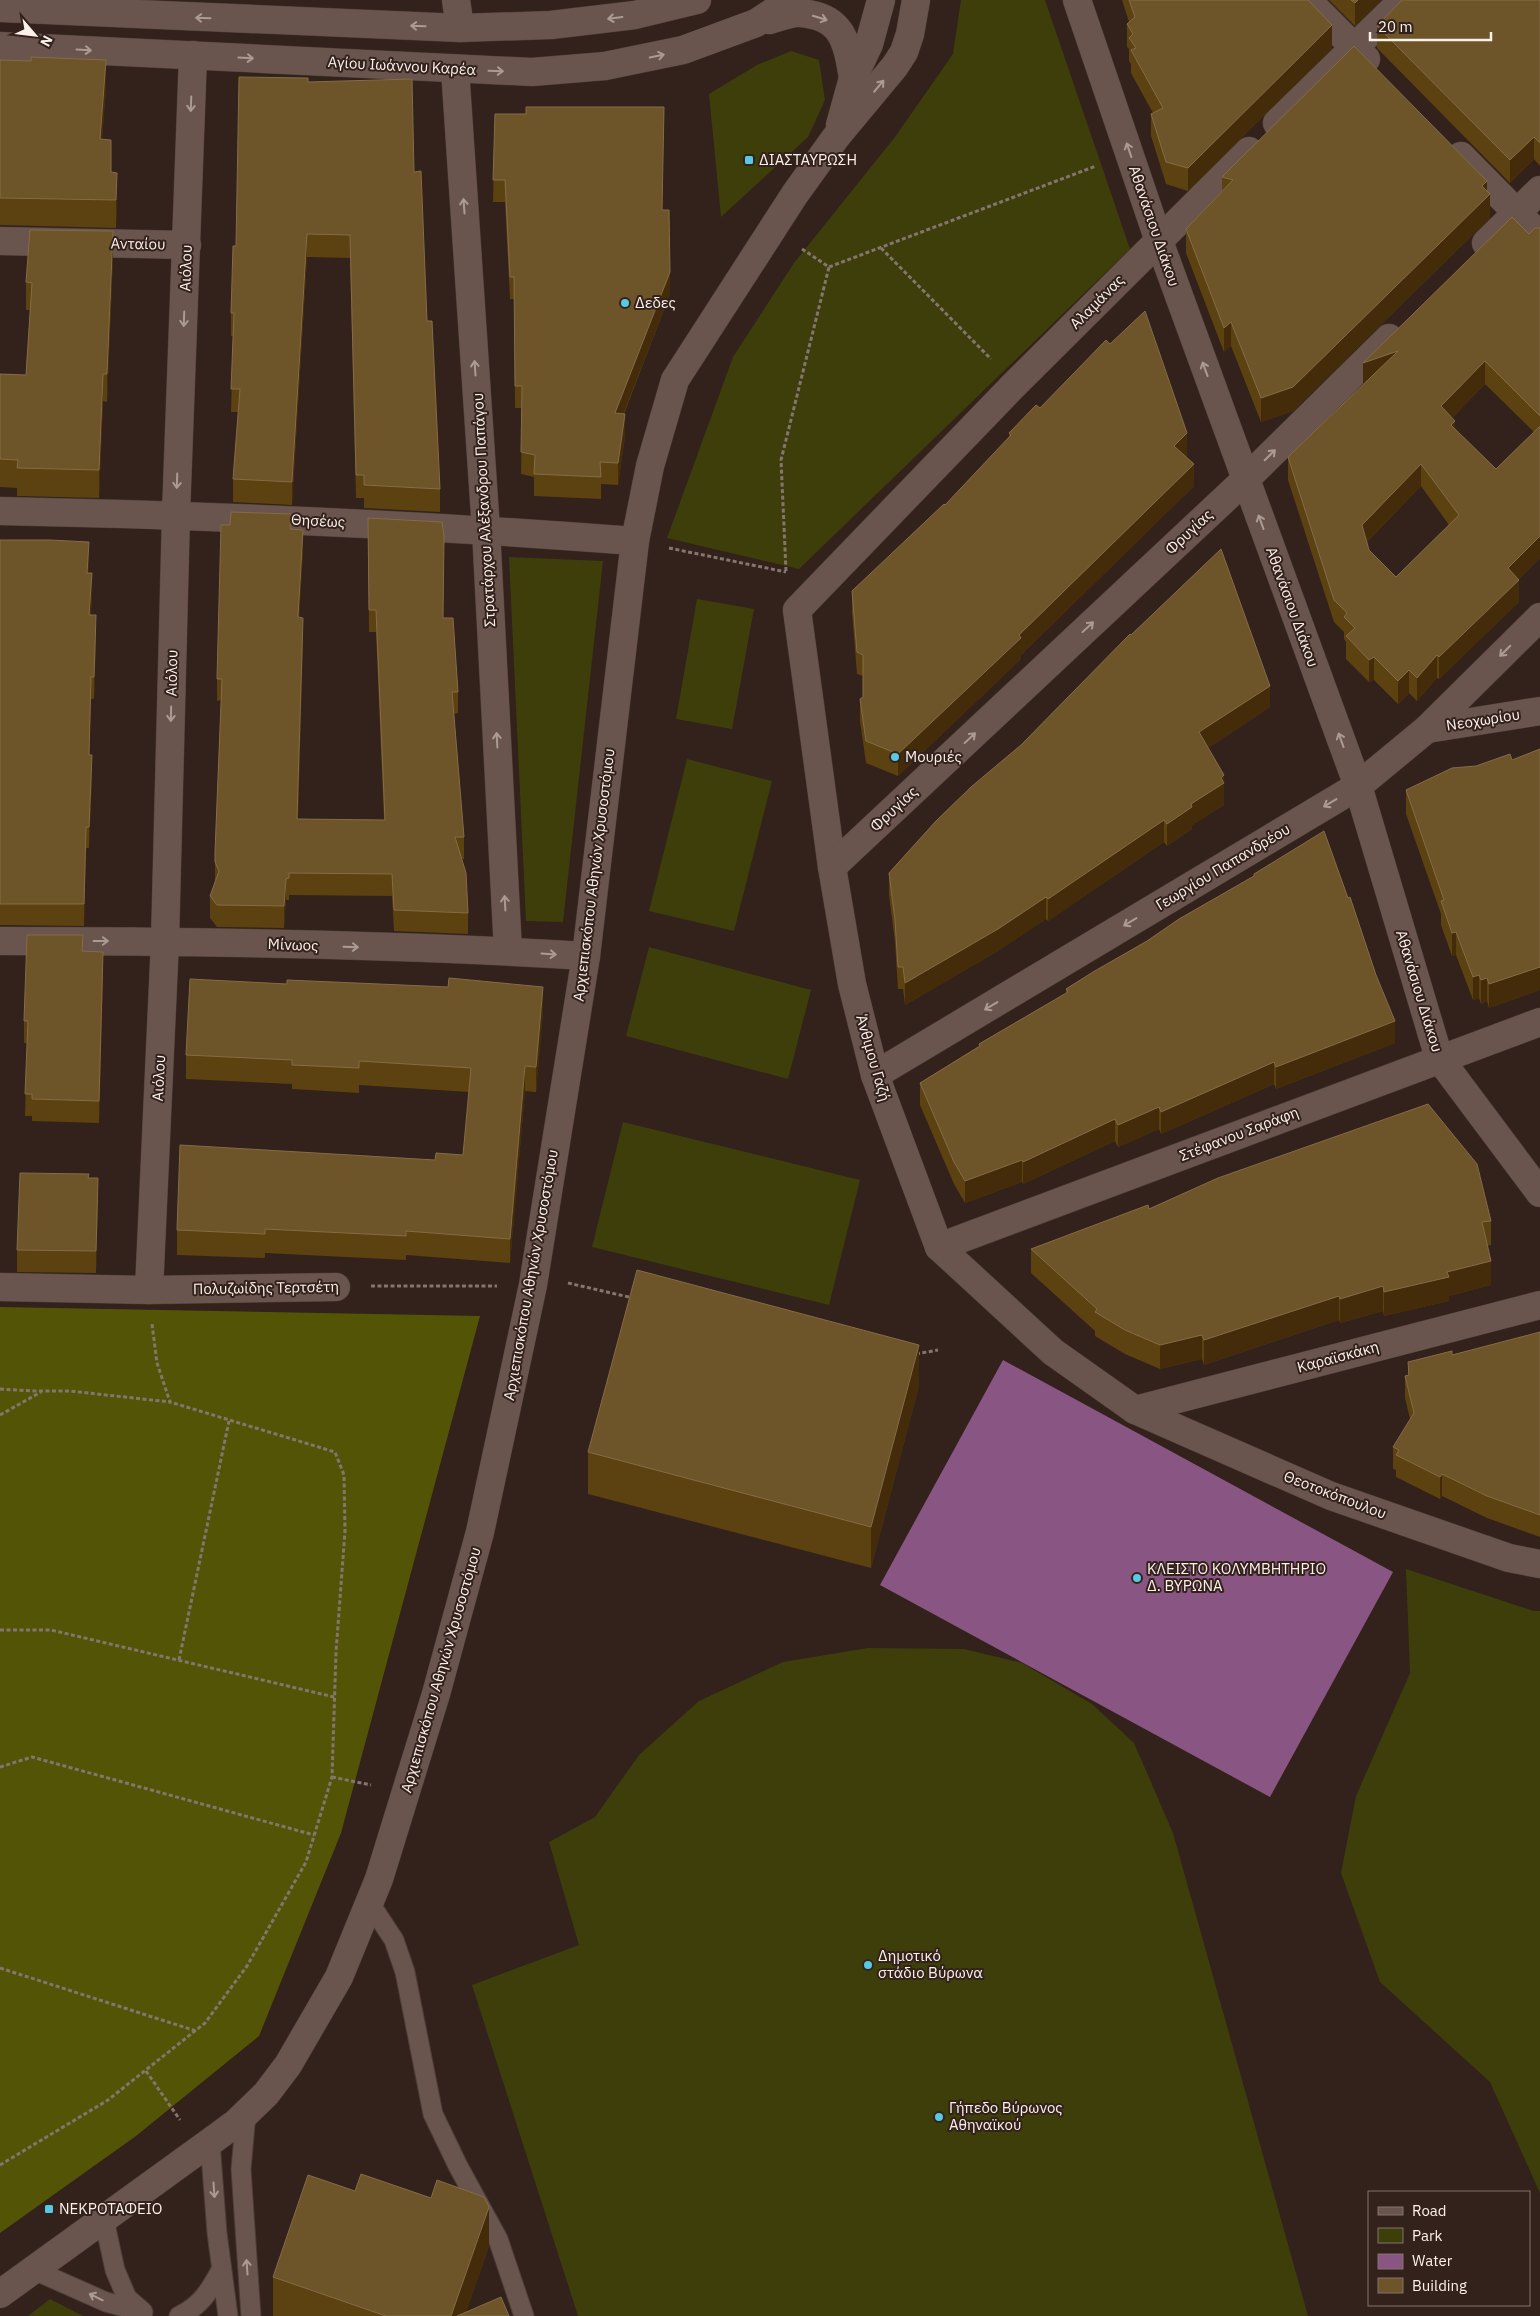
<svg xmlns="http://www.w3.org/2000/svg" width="1540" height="2316" font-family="'IBM Plex Sans',sans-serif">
<rect width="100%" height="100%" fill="#33211b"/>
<g fill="#3e3e0b">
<path d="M961 0H1045L1130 249 799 569 667 538 733 357 794 263 895 137 953 54Z"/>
<path d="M791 51 819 60 825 100 808 137 721 217 709 94 757 65Z"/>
<path d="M509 557 603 561 563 922 526 921Z"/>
<path d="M697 599 754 609 732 729 676 719Z"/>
<path d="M687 759 772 781 734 931 649 911Z"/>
<path d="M649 947 811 990 788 1079 626 1036Z"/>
<path d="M623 1122 860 1180 829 1305 592 1247Z"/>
<path d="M1406 1569 1534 1611H1540V2193L1490 2082 1380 1982 1341 1873 1356 1796 1410 1673Z"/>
<path d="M868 1648 964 1649 1022 1663 1092 1704 1134 1743 1173 1833 1308 2316H578L472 1985 579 1945 549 1842 595 1817 639 1755 699 1701 783 1662Z"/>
<path d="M50 2299 83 2316H28Z"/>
</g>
<path fill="#545407" d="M0 1307 480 1316 341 1833 259 2036 136 2136 0 2233Z"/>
<path fill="#895683" d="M1003 1360 1393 1572 1270 1797 880 1585Z"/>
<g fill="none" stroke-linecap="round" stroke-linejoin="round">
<g stroke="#4c3d38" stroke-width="21">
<g id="service">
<path d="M369 1902 394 1940 405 1972 433 2114 458 2166 498 2239 524 2316"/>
<path d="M246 2114 241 2169 251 2316"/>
<path d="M210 2142 217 2233 228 2316"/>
<path d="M104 2219 115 2270 127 2298 142 2311"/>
<path d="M34 2270 106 2302 143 2312"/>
<path d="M179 2316C201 2306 210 2290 221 2270"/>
</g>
</g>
<g stroke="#4c3d38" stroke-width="29">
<g id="minor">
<path d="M456 0 460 28"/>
<path d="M1077 0 1159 241 1358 786 1439 1058 1540 1193"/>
<path d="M1307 0 1366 59"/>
<path d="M455 69 486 530 508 951"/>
<path d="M1277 123 1403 0"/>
<path d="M1249 151 1012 387 797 610 832 867 852 984 875 1075 939 1247 1053 1352 1135 1410 1331 1496 1509 1558 1540 1564"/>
<path d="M1461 156 1540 236"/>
<path d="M0 241 187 245"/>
<path d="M1486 243 1540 190"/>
<path d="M0 511C212 515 424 525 635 541"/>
<path d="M1427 729 1540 711"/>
<path d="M832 867 1245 480 1389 338"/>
<path d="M0 941C195 941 391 944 586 956"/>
<path d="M875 1075 1358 786 1427 729 1540 617"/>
<path d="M939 1247 1540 1022"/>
<path d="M0 1287 149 1290 336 1287"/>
<path d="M149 1290 165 941 176 514 193 55"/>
<path d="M1135 1410 1540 1305"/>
</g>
</g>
<g stroke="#4c3d38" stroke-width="29">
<g id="tertiary">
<path d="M0 8 460 28 551 25 635 15 697 0"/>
<path d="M769 20C778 18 791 12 800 13 843 16 847 42 853 78"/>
<path d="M0 46 532 72 605 66 683 50 756 23 791 0"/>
<path d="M840 125 853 78 869 44 881 0"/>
<path d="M0 2294 210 2142 236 2123 266 2094 288 2065 339 1977 379 1879 436 1694 480 1532 533 1285 586 956 635 541 650 466 675 380 795 194 836 137 895 66 904 52 910 34 916 0"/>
</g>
</g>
<g stroke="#84756f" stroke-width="3" stroke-dasharray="4 2.5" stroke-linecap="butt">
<path d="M881 248 991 359"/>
<path d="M802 249 829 267 1096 166"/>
<path d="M669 548 786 572"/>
<path d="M786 571 781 460 829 267"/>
<path d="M568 1283 633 1298"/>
<path d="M371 1286H497"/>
<path d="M916 1354 938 1350"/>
<path d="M0 1389 32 1391H70L170 1402"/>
<path d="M0 1415 41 1392"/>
<path d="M0 1630H51L334 1697"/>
<path d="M179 1660 229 1421"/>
<path d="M0 1767 32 1757 314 1835"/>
<path d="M332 1777 371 1785"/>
<path d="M0 1968 196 2031"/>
<path d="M146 2071 180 2120"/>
<path d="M0 2165 108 2100 205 2023 247 1966 306 1862 332 1777 336 1652 345 1531 344 1475 335 1452 170 1402 157 1363 152 1324"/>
</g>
<use href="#service" stroke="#69554d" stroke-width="19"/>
<use href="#minor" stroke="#69554d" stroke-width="28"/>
<use href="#tertiary" stroke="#69554d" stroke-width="28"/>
</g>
<g fill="#5c4111" fill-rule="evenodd">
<path d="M1122 0H1308L1332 48 1188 191 1166 184 1151 136V114L1153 113 1131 73V64L1129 61V49L1127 47V24L1129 22Z"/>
<path d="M1329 0H1381L1355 26Z"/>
<path d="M1540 0V166L1534 159 1510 183 1377 48V26Z"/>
<path d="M0 60 106 88 102 139 111 172 117 201 116 228 0 225Z"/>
<path d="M308 82 414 172 440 489V512L364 508V498H356L350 258 307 257 292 505 233 502V479L238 412H231L233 336H231V313L236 246Z"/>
<path d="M495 114 662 210 670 294 624 414 625 436 618 485 601 484V499L534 496V477L521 474 522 408H515L514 299H510L505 202H493Z"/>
<path d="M1222 177 1487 191 1490 218 1293 411 1261 422 1231 346 1224 352 1186 253V229L1222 191Z"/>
<path d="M1540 228V558L1519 579V602L1439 679 1437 678 1417 701 1409 693 1398 704 1374 680 1369 682 1346 659V642L1344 639V632L1334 622 1288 480V457L1529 234ZM1485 384 1534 432 1496 469 1455 430 1452 418ZM1421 486 1449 525 1396 577 1369 550 1367 542Z"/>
<path d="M113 259 107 402 103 401 99 498 17 496V488L0 487V374L26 375 30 310H26V282Z"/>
<path d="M1040 408 1187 455 1186 457 1194 486 1021 655V659L898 776 866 763 860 721V699L863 697V676L857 674 852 613V591L945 505 1009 438V433Z"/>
<path d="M368 518 443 618 458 692V713L454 714 464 837V859H462L468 913V934L394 931 392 896 289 895V900H286L284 928 217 927 210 918V896L215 882V852L221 700 217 701V679L230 525 291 529 303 551 299 617 303 639 298 819 384 820 376 632H369Z"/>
<path d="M0 540 89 563 88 573 92 595 91 615 96 637 94 699H91L89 755 92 777 89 848H86L84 926 0 925Z"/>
<path d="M1131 635 1270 707 1208 748 1224 775V805L1192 825V829L1167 846 1164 842 1048 921 1046 919 998 951 905 1005 903 989H898L895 942 889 895V873L1021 745Z"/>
<path d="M1540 749V990L1489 1008 1487 1001 1481 1004 1479 998 1473 1000 1456 955 1452 956 1441 925V914L1406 814V790L1476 766 1512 760Z"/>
<path d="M1254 874 1395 1043 1276 1089 1274 1084 1161 1134 1159 1129 1118 1147 1115 1141 1023 1184 1022 1182 965 1203 954 1184 920 1105V1083L979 1046V1044L1066 994V989L1147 941 1254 876Z"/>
<path d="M83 951 103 974 99 1123 32 1121V1116H25L27 1043H24V1021Z"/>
<path d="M543 1011 536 1092 525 1091 510 1263 406 1255V1260L265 1253V1258L177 1255V1230L435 1160 463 1155 469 1092 359 1085V1093L292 1089V1084L186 1079V1055Z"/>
<path d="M89 1178 98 1200 96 1273 17 1272V1250Z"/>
<path d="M1149 1209 1491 1221V1245L1487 1246 1491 1285 1449 1296V1301L1384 1316 1383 1311 1340 1323 1339 1320 1204 1365 1202 1359 1160 1369 1125 1354 1095 1336V1331L1031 1273V1249Z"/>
<path d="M1540 1332V1537L1487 1518 1442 1496 1440 1499 1396 1477V1470L1393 1469V1447L1410 1419 1405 1398V1376L1408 1375V1362L1452 1355Z"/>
<path d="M919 1386 871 1568 588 1494V1452Z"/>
<path d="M489 2246 466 2312 509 2316H273V2277Z"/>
</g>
<g fill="#442c0b">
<path d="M1358 0H1381L1355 26V3Z"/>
<path d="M1332 25V48L1188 191V168Z"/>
<path d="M106 60V88L100 167V139Z"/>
<path d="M1534 137V159L1510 183V160Z"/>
<path d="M117 173V201L116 228V200Z"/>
<path d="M1487 181V196L1490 194V218L1293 411 1261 422V398Z"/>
<path d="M113 231V259L107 402V374Z"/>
<path d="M307 234V257L292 505V482Z"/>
<path d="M670 272V294L615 435V413Z"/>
<path d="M1231 322V346L1224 352V328Z"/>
<path d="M1398 351 1363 386V363Z"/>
<path d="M1485 361V384L1441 429V406Z"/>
<path d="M103 374V401L99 498V470Z"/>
<path d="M625 414V436L618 485V463Z"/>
<path d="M1455 421V444L1451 425Z"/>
<path d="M1187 433V455L1174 467V446Z"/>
<path d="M1194 464V486L1021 655V659L898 776V754Z"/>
<path d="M1421 464V486L1362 547V525Z"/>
<path d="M303 530V551L298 639V617Z"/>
<path d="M1540 536V558L1512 587 1519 580V602L1439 679V657L1508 568Z"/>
<path d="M89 542V563L87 595V573Z"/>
<path d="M92 573V595L89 637V615Z"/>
<path d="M96 615V637L94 699V677Z"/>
<path d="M303 618V639L297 841V819Z"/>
<path d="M1437 655V678L1417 701V678Z"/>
<path d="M1374 657V680L1369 682V660Z"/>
<path d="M1409 670V693L1398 704V681Z"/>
<path d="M91 677V699L89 777V755Z"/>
<path d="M1270 686V707L1199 754V732Z"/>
<path d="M92 755V777L89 848V827Z"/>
<path d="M1224 775V805L1192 825V829L1167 846V824L1191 804Z"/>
<path d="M1164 820V842L1048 921V899Z"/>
<path d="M86 827V848L84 926V904Z"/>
<path d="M286 879V900L284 928V906Z"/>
<path d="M1046 897V919L998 951 905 1005V983Z"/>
<path d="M1456 932V955L1452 956V933Z"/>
<path d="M103 952V974L99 1123V1101Z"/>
<path d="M1540 967V990L1489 1008V984Z"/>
<path d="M1479 975V998L1473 1000V977Z"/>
<path d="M1487 978V1001L1481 1004V980Z"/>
<path d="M543 987V1011L536 1092V1067Z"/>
<path d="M1395 1021V1043L1276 1089V1067Z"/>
<path d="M1274 1062V1084L1161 1134V1112Z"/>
<path d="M525 1066V1091L510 1263V1239Z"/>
<path d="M1159 1107V1129L1118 1147V1125Z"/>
<path d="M1115 1119V1141L1023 1184V1162Z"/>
<path d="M1022 1160V1182L965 1203V1181Z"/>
<path d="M98 1178V1200L96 1273V1251Z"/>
<path d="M1491 1261V1285L1449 1296V1301L1384 1316V1292L1447 1272Z"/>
<path d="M1383 1286V1311L1340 1323V1299Z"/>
<path d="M1339 1296V1320L1204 1365V1340Z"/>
<path d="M1202 1335V1359L1160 1369V1345Z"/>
<path d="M919 1345V1386L871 1568V1527Z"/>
<path d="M1442 1474V1496L1440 1499V1477Z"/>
<path d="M489 2207V2246L465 2316H451Z"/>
</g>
<g fill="#6d5429" stroke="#846c47" fill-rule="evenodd">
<path d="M1129 0H1308L1332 25 1188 168 1166 162 1151 114 1163 108 1131 50 1136 48 1129 38 1133 34 1127 24 1135 17Z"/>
<path d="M1351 0H1358L1355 3Z"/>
<path d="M1402 0H1540V143L1534 137 1510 160 1377 26Z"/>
<path d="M1354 46 1487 181 1482 186 1490 194 1293 387 1261 398 1231 322 1224 328 1186 229 1233 180 1222 177Z"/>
<path d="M31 57 106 60 100 139 111 140V172L117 173 116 200 0 198V60L31 61Z"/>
<path d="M239 77 308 78V82L412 79 414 172 421 171 427 321H432L440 489 364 485V475H356L350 235 307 234 292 482 233 479 240 389H231L234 313H231L233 246H236Z"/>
<path d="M526 107H664L662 210H669L670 272 615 413 625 414 618 463 600 462 601 477 534 474 535 455 521 452 522 386H515L514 277H510L505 180H493L495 114H526Z"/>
<path d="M1512 217 1529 234 1535 228H1540V416L1485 361 1441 406 1455 421 1451 425 1496 469 1540 426V536L1508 568 1519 580 1439 657 1437 655 1417 678 1409 670 1398 681 1374 657 1369 660 1346 636 1355 628 1344 617 1347 613 1334 600 1288 457 1398 351 1363 363ZM1421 464 1459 515 1396 577 1369 550 1362 525Z"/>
<path d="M30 230 113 231 107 374H103L99 470 17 468 18 460 0 459V374L26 375 32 283 26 282Z"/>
<path d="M1145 311 1187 433 1174 446 1194 464 1019 635 1021 638 898 754 866 741 860 699 863 697V655L857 652 852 591 944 504 945 505 1011 435 1009 433 1036 405 1040 408 1106 340 1110 344Z"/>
<path d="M231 512 291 514 290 529 303 530 298 617 303 618 297 819 385 820 376 610H369L368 518 442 522 444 536 443 618H453L458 692H452L464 837H455L466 873 468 913 394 910 392 874 289 873V878L286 879 284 906 217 905 210 896 219 871 215 862V852L222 679H217L221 525H230Z"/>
<path d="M0 540H50L89 542 87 573H92L89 615H96L94 677H91L89 755H92L89 827H86L84 904H0Z"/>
<path d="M1221 549 1270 686 1199 732 1224 775 1221 778 1224 783 1191 804 1192 807 1167 824 1164 820 1048 899 1046 897 998 929 905 983 903 967H898L895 920 889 873 936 821 971 787 1021 745 1130 634 1131 635Z"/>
<path d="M1540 749V967L1489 984 1487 978 1481 980 1479 975 1473 977 1456 932 1452 933 1441 901 1444 900 1406 790 1452 768 1476 766 1510 754 1512 760Z"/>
<path d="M1324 831 1348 898 1350 897 1376 975 1395 1021 1276 1067 1274 1062 1161 1112 1159 1107 1118 1125 1115 1119 1023 1162 1022 1160 965 1181 954 1162 920 1083 980 1046 979 1044 1068 992 1066 989 1093 972 1147 941 1179 919 1254 876V874Z"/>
<path d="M27 935H83L82 951 103 952 99 1101 32 1099V1094H25L28 1021H24Z"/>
<path d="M449 978 543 987 536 1067 525 1066 510 1239 406 1231V1236L265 1229V1234L177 1230 180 1145 435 1160 436 1153 463 1155 471 1068 359 1061V1068L292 1065V1060L186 1055 190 979 287 984V980L448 987Z"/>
<path d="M1428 1104 1477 1164 1491 1221 1482 1222 1491 1261 1447 1272 1449 1277 1384 1292 1383 1286 1340 1299 1339 1296 1204 1340 1202 1335 1160 1345 1125 1330 1095 1312 1097 1309 1031 1249 1148 1205 1149 1209 1218 1178Z"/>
<path d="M20 1173 89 1174 88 1178H98L96 1251 17 1250Z"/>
<path d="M637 1270 919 1345 871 1527 588 1452Z"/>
<path d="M1540 1332V1515L1487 1496 1442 1474 1440 1477 1396 1455 1399 1450 1393 1447 1414 1413 1405 1376 1409 1375 1408 1362 1452 1351V1355Z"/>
<path d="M361 2174 431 2198 437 2180 484 2197 489 2207 451 2316H386L273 2277 308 2175 355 2191Z"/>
<path d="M501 2297 509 2316H457Z"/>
</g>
<defs><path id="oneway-shaft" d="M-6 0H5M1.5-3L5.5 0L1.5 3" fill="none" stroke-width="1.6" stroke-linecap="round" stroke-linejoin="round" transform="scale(1.25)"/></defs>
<g stroke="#ab9b94">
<use href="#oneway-shaft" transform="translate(203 18) rotate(-178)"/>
<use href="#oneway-shaft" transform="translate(615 18) rotate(173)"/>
<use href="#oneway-shaft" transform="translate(820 18) rotate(17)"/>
<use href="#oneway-shaft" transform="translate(418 26) rotate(-178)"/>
<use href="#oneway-shaft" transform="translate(84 50) rotate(3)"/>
<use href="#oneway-shaft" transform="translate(657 56) rotate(-11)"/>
<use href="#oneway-shaft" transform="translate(246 58) rotate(3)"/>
<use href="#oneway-shaft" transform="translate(496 71) rotate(2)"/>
<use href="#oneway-shaft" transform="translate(879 86) rotate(-50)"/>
<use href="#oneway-shaft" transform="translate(191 104) rotate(92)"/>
<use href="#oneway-shaft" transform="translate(1129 150) rotate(-109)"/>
<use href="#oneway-shaft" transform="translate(464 206) rotate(-94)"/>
<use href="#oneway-shaft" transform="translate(184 319) rotate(92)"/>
<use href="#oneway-shaft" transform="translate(475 368) rotate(-94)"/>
<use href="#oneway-shaft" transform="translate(1205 369) rotate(-110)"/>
<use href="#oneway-shaft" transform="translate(1270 455) rotate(-45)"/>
<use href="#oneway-shaft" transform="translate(177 481) rotate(92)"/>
<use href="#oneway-shaft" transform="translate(1261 522) rotate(-110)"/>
<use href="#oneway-shaft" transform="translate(1088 627) rotate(-43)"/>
<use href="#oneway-shaft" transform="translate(1505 651) rotate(135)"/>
<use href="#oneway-shaft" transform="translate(171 714) rotate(91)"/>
<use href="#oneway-shaft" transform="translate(970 738) rotate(-43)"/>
<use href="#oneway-shaft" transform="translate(497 740) rotate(-93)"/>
<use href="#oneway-shaft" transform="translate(1341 740) rotate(-110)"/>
<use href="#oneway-shaft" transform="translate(1330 803) rotate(149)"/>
<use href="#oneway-shaft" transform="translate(505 903) rotate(-93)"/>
<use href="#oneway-shaft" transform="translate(1130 922) rotate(149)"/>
<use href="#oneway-shaft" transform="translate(101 941)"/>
<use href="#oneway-shaft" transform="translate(351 947) rotate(2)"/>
<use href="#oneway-shaft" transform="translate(549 954) rotate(4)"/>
<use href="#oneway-shaft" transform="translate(991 1006) rotate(149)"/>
<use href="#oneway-shaft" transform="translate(214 2190) rotate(86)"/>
<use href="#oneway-shaft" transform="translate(247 2267) rotate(-94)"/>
<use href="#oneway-shaft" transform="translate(96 2297) rotate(-154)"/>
</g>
<g fill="#57c9e2" stroke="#33211b" stroke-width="2">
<rect x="744" y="155" width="10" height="10" rx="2.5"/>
<circle cx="625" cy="303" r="5"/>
<circle cx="895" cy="757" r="5"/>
<circle cx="1137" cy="1578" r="5"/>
<circle cx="868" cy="1965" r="5"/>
<circle cx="939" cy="2117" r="5"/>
<rect x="44" y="2204" width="10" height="10" rx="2.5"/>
</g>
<g text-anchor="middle" stroke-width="4" stroke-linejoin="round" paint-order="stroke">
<g font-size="15" fill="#fcf0eb" stroke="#33211b">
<text transform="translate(402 66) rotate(3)" y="5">Αγίου Ιωάννου Καρέα</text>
<text transform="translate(1154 226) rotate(71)" y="5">Αθανάσιου Διάκου</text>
<text transform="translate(138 244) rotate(1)" y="5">Ανταίου</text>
<text transform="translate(186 268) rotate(-88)" y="5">Αιόλου</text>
<text transform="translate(1097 302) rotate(-45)" y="5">Αλαμάνας</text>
<text transform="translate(484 510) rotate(-93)" y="5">Στρατάρχου Αλέξανδρου Παπάγου</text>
<text transform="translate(318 521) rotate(3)" y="5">Θησέως</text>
<text transform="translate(1189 532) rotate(-43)" y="5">Φρυγίας</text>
<text transform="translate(1292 607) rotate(70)" y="5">Αθανάσιου Διάκου</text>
<text transform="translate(172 673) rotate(-89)" y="5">Αιόλου</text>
<text transform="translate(1483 720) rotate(-9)" y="5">Νεοχωρίου</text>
<text transform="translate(894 809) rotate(-43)" y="5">Φρυγίας</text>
<text transform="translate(1223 867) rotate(-31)" y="5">Γεωργίου Παπανδρέου</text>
<text transform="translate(594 875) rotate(-83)" y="5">Αρχιεπισκόπου Αθηνών Χρυσοστόμου</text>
<text transform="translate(293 945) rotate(2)" y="5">Μίνωος</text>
<text transform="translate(1419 991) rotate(73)" y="5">Αθανάσιου Διάκου</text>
<text transform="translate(873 1058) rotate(74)" y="5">Άνθιμου Γαζή</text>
<text transform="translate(159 1078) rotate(-87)" y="5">Αιόλου</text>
<text transform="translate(1239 1134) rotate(-21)" y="5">Στέφανου Σαράφη</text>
<text transform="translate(531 1275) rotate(-80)" y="5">Αρχιεπισκόπου Αθηνών Χρυσοστόμου</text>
<text transform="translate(266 1288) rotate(-1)" y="5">Πολυζωίδης Τερτσέτη</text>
<text transform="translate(1338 1357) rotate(-15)" y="5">Καραϊσκάκη</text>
<text transform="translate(1335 1495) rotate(21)" y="5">Θεοτοκόπουλου</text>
<text transform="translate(441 1670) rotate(-74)" y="5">Αρχιεπισκόπου Αθηνών Χρυσοστόμου</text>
</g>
<g font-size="15" fill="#fcf0eb" stroke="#33211b" text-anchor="start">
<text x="759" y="165">ΔΙΑΣΤΑΥΡΩΣΗ</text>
<text x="635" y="308">Δεδες</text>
<text x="905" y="762">Μουριές</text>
<text x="1147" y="1574">ΚΛΕΙΣΤΟ ΚΟΛΥΜΒΗΤΗΡΙΟ<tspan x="1147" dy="17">Δ. ΒΥΡΩΝΑ</tspan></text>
<text x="878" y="1961">Δημοτικό<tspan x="878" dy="17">στάδιο Βύρωνα</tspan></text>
<text x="949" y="2113">Γήπεδο Βύρωνος<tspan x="949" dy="17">Αθηναϊκού</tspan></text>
<text x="59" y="2214">ΝΕΚΡΟΤΑΦΕΙΟ</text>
</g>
</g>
<rect x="1368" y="2191" width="162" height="115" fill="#33211b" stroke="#83746e"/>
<rect x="1378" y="2207" width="25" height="8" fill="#69554d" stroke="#83746e"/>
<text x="1412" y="2216" font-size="15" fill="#fcf0eb">Road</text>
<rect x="1378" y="2228" width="25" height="15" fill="#3e3e0b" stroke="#83746e"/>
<text x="1412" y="2241" font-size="15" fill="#fcf0eb">Park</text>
<rect x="1378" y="2254" width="25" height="15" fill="#895683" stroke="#83746e"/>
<text x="1412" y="2266" font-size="15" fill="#fcf0eb">Water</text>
<rect x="1378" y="2278" width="25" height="15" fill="#6d5429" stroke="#83746e"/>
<text x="1412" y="2291" font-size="15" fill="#fcf0eb">Building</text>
<g transform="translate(35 35) rotate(118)" stroke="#33211b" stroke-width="4" paint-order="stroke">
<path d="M0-4L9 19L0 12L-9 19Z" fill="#fcf0eb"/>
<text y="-8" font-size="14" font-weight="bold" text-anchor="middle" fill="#fcf0eb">N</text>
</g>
<path d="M1370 32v8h121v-8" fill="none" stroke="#fcf0eb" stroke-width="2.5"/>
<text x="1378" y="32" font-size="15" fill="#fcf0eb" stroke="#33211b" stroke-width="4" paint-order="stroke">20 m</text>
</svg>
